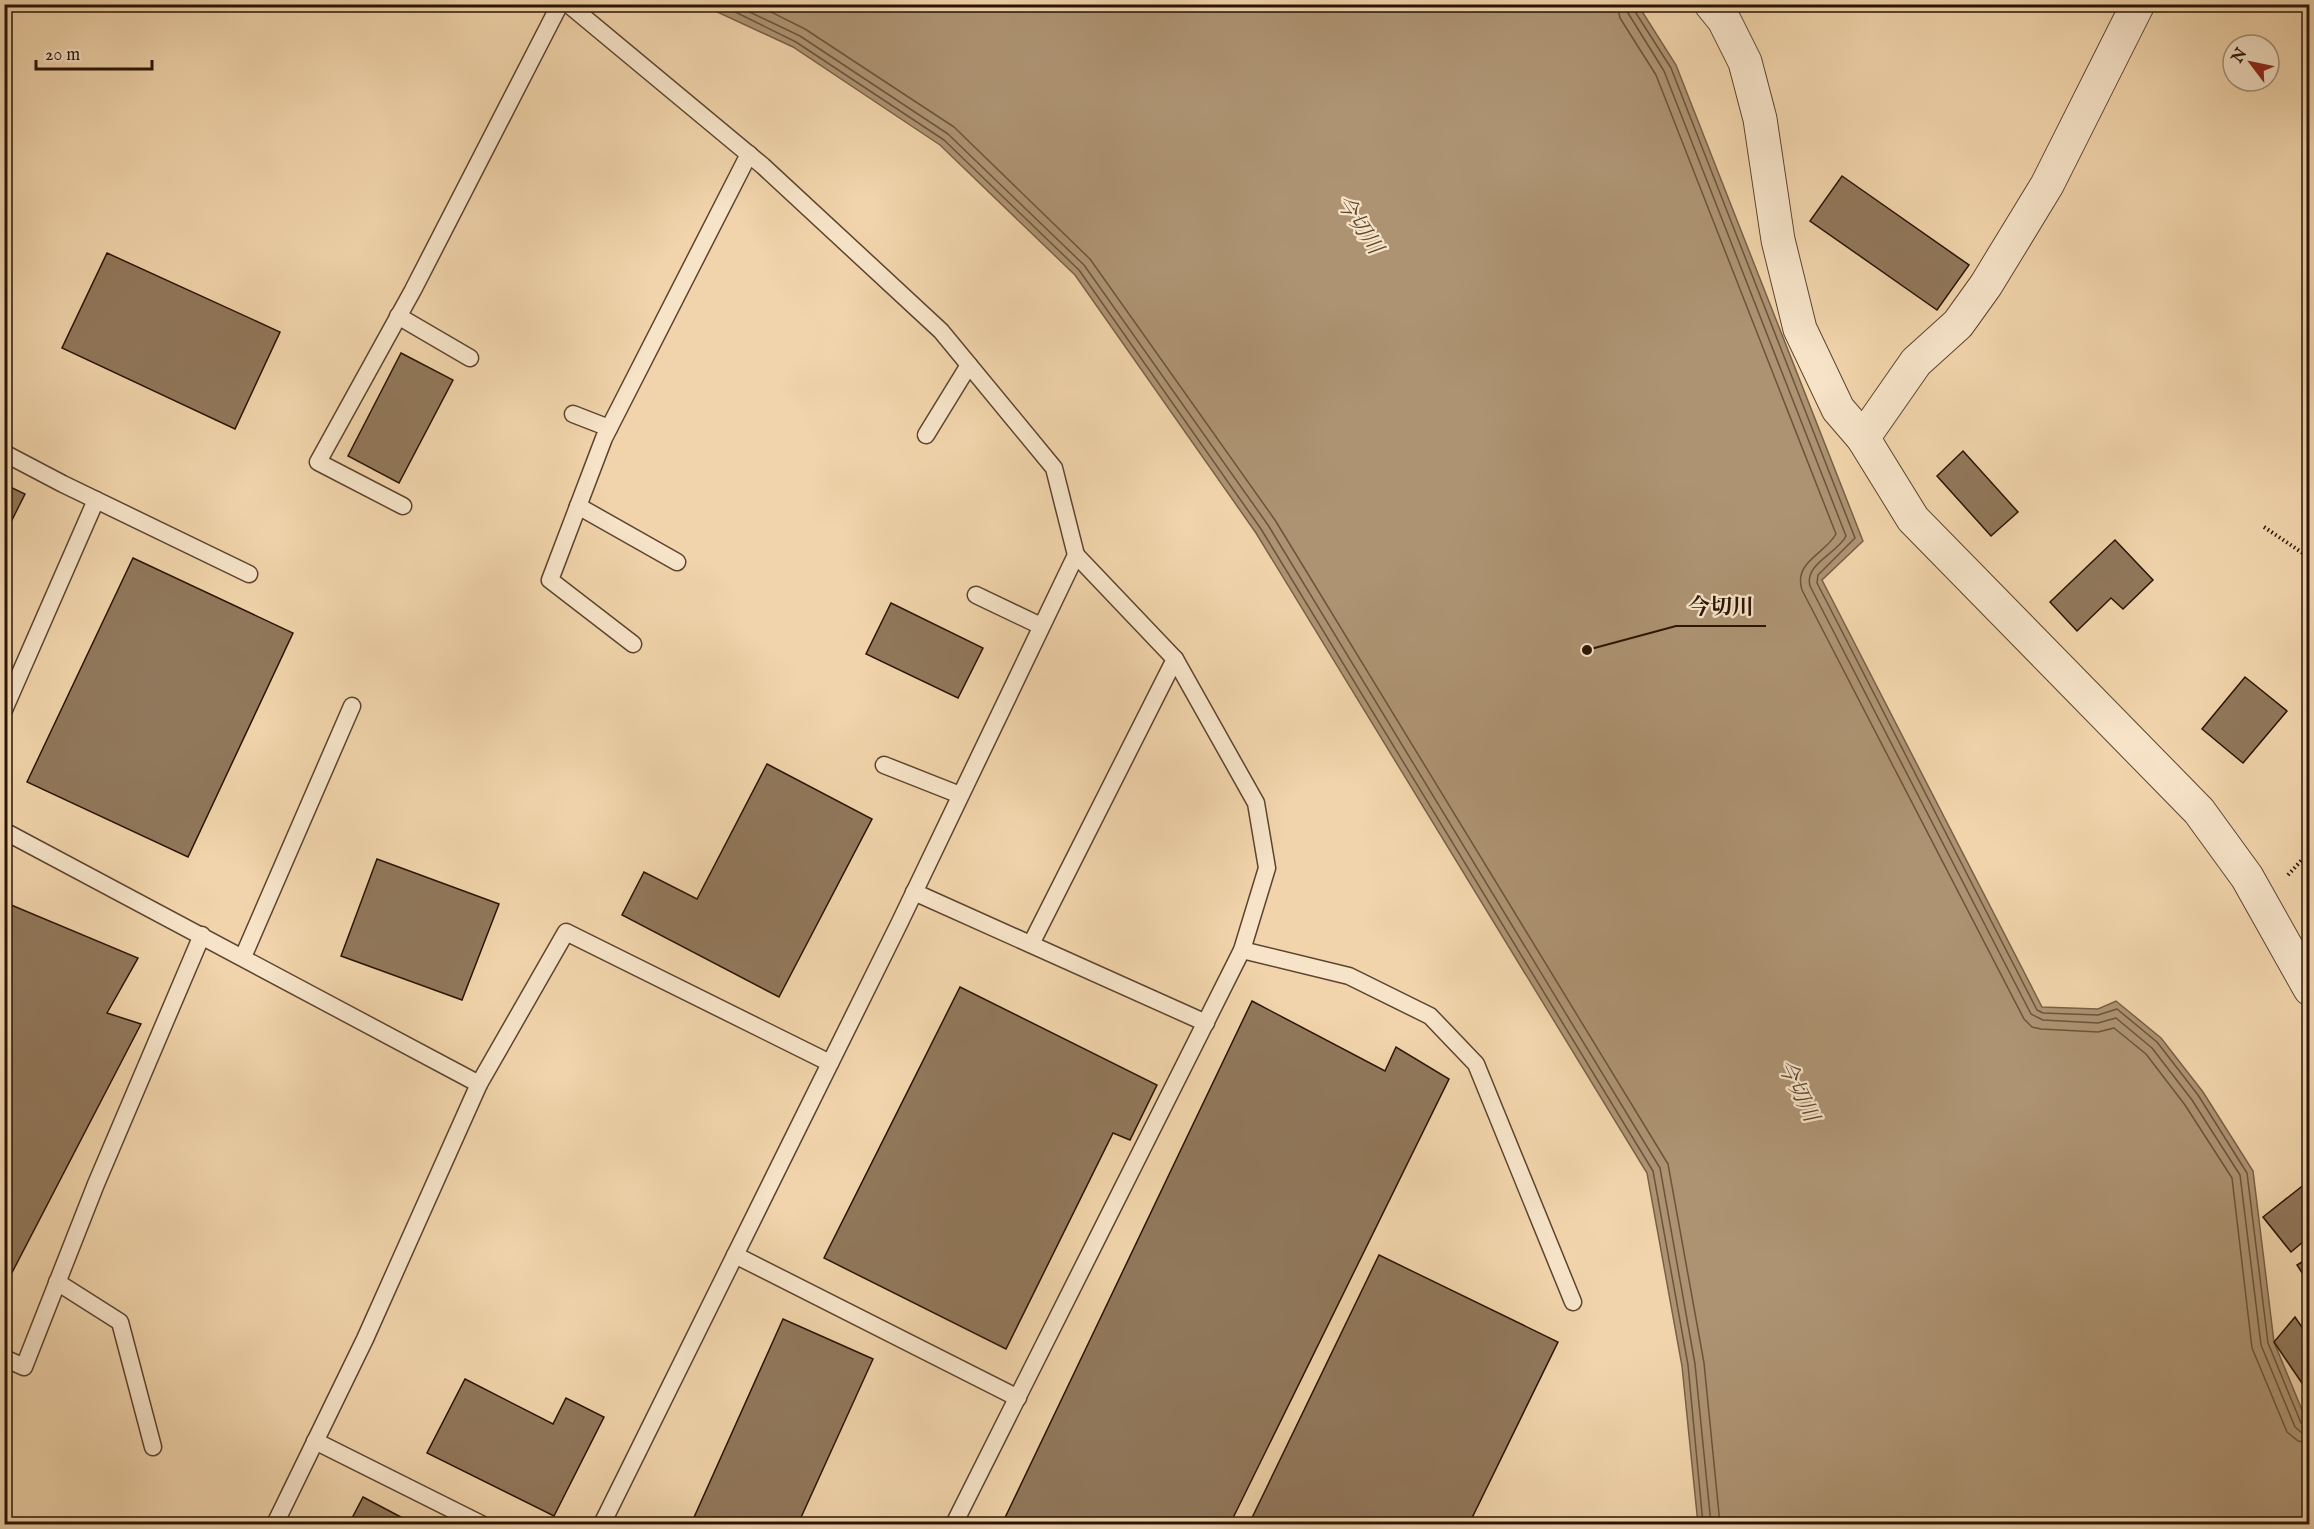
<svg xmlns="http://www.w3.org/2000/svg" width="2314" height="1529" font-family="'IM FELL English','Noto Serif JP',serif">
<rect width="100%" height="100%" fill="#f1d4ab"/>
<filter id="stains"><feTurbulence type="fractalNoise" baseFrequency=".00333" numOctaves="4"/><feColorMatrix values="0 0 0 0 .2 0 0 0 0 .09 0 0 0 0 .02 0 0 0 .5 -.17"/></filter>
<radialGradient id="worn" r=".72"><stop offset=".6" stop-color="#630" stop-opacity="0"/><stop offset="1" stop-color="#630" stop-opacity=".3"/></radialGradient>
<path fill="#ad9372" stroke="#796046" stroke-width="1.5" d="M712 5H1638L1676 65 1863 541 1822 580 2042 1007 2098 1009 2116 1001 2161 1038 2203 1092 2253 1171 2274 1342 2309 1427V1524H1698L1682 1366 1647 1173 1256 533 1075 275 940 145 793 47 715 11Z"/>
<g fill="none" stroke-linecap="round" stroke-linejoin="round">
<g stroke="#6c543b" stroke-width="1.5">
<path d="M719 4 796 42 944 140 1079 270 1261 529 1653 1171 1688 1365 1703 1524"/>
<path d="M733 4 800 36 948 134 1084 265 1268 525 1660 1168 1695 1364 1711 1524"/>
<path d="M755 4 805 29 954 127 1090 259 1275 520 1668 1164 1704 1363 1720 1524"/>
<path d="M1617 4 1620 18 1656 75 1836 534C1825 554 1793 562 1802 590L2024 1019 2032 1027 2041 1029 2098 1032 2114 1028 2146 1054 2185 1105 2232 1178 2252 1348 2287 1432 2298 1441 2310 1443"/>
<path d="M1626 4 1628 13 1664 71 1846 536C1838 553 1804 564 1810 586L2031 1014 2043 1020 2098 1023 2116 1018 2152 1048 2192 1100 2240 1175 2261 1345 2295 1427 2302 1433 2310 1434"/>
<path d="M1634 4V10L1671 68 1855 538 1818 575 1817 583 2037 1010 2043 1013 2098 1015 2117 1009 2157 1042 2198 1095 2247 1173 2268 1343 2301 1423 2310 1427"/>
</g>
</g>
<g fill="#91785b" stroke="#2a1404" stroke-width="1.5">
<path d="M1842 176 1969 265 1937 310 1810 221Z"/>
<path d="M107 253 280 332 235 429 62 348Z"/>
<path d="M401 353 453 380 399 483 348 456Z"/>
<path d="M1963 451 2018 512 1991 536 1937 476Z"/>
<path d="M4 484 25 494 4 536Z"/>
<path d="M2115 540 2153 580 2123 609 2111 598 2077 631 2050 602Z"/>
<path d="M133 558 293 633 188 857 27 782Z"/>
<path d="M891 603 983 648 958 698 866 654Z"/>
<path d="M2245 677 2287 711 2243 763 2202 729Z"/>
<path d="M767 764 872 819 779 997 622 915 644 872 697 899Z"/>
<path d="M377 859 499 904 462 1000 341 956Z"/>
<path d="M4 902 138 958 107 1013 141 1024 4 1288Z"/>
<path d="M960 987 1157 1085 1130 1140 1113 1133 1006 1349 824 1258Z"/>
<path d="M1252 1001 1385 1071 1396 1047 1449 1079 1230 1524H1002Z"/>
<path d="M2310 1180V1236L2291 1252 2263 1217Z"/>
<path d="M1379 1255 1558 1342 1469 1524H1249Z"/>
<path d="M2310 1257V1285L2297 1265Z"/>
<path d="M2295 1317 2310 1339V1395L2274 1342Z"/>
<path d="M783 1319 873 1359 798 1524H691Z"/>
<path d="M465 1379 553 1424 566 1398 604 1417 554 1516 427 1453Z"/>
<path d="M363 1497 414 1524H349Z"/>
</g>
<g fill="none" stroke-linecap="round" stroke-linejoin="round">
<g stroke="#5c442e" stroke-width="19">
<g id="service">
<path d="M568 4 763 166 941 331 1054 468 1076 555 899 924 602 1524"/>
<path d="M398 316 470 358"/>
<path d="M573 414 609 428"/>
<path d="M926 435 969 365"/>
<path d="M4 453 63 484 249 574"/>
<path d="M403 506 318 462 413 290 560 4"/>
<path d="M578 506 677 562"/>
<path d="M976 595 1041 626"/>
<path d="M633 644 550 580 604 438 749 154"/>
<path d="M4 710 96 500"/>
<path d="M884 765 960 795"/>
<path d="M4 831 479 1084 566 932 830 1063"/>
<path d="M914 892 1206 1023"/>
<path d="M1031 944 1175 659"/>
<path d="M1242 950 1349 976 1430 1016 1476 1064 1573 1302"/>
<path d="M243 957 352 706"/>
<path d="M735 1255 1018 1398"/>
<path d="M57 1282 120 1322 153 1447"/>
<path d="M4 1358 24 1367 96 1184 202 935"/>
<path d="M315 1441 481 1524"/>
<path d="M275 1524 365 1339 479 1084"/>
<path d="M954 1524 1242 950 1267 868 1256 803 1175 659 1076 555"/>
</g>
</g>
<g stroke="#5c442e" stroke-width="35">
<g id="minor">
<path d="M1711 4 1724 20 1745 62 1760 119 1778 240 1800 329 1838 409 1863 438 1913 519 2199 811 2247 877 2310 989"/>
<path d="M1863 438 1916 362 1958 324 1986 285 2047 185 2138 4"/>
</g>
</g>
<g stroke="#2a1404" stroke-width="4" stroke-dasharray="1.5 3" stroke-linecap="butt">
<path d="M2264 527 2310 558"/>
<path d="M2288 875 2310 851"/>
</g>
<use href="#service" stroke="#f6e3c8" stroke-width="16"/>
<use href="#minor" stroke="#f6e3c8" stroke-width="33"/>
</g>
<g text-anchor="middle" stroke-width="4.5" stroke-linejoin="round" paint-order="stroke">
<g font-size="22" font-style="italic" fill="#5e4730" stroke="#f6e3c8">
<text transform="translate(1360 224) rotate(56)" y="8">今切川</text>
<text transform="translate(1799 1090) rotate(64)" y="8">今切川</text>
</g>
</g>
<path fill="none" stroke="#2a1404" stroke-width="2" d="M1587 650L1676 626H1766"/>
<circle fill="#2a1404" stroke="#f6e3c8" stroke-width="2" cx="1587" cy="650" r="6"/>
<g font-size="22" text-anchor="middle" font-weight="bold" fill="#2a1404" stroke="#f6e3c8" stroke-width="4.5" stroke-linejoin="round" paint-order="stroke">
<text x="1721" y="614">今切川</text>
</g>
<rect width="2314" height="1529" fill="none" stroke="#f1d4ab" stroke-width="24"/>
<rect x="6" y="6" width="2302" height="1517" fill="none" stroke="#2a1404" stroke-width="3"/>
<rect x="12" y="12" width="2290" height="1505" fill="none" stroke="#2a1404" stroke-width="1.5"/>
<g transform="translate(2251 63) rotate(302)"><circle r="28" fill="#f6e3c8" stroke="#a4907a" stroke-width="1.5"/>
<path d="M0-4.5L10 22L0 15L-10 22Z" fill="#8f2418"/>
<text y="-9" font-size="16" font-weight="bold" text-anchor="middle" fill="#2a1404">N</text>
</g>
<path d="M36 60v9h116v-9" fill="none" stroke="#2a1404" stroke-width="3"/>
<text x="45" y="60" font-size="18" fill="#2a1404" stroke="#f6e3c8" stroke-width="4.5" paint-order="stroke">20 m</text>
<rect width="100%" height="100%" filter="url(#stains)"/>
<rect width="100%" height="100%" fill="url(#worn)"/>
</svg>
